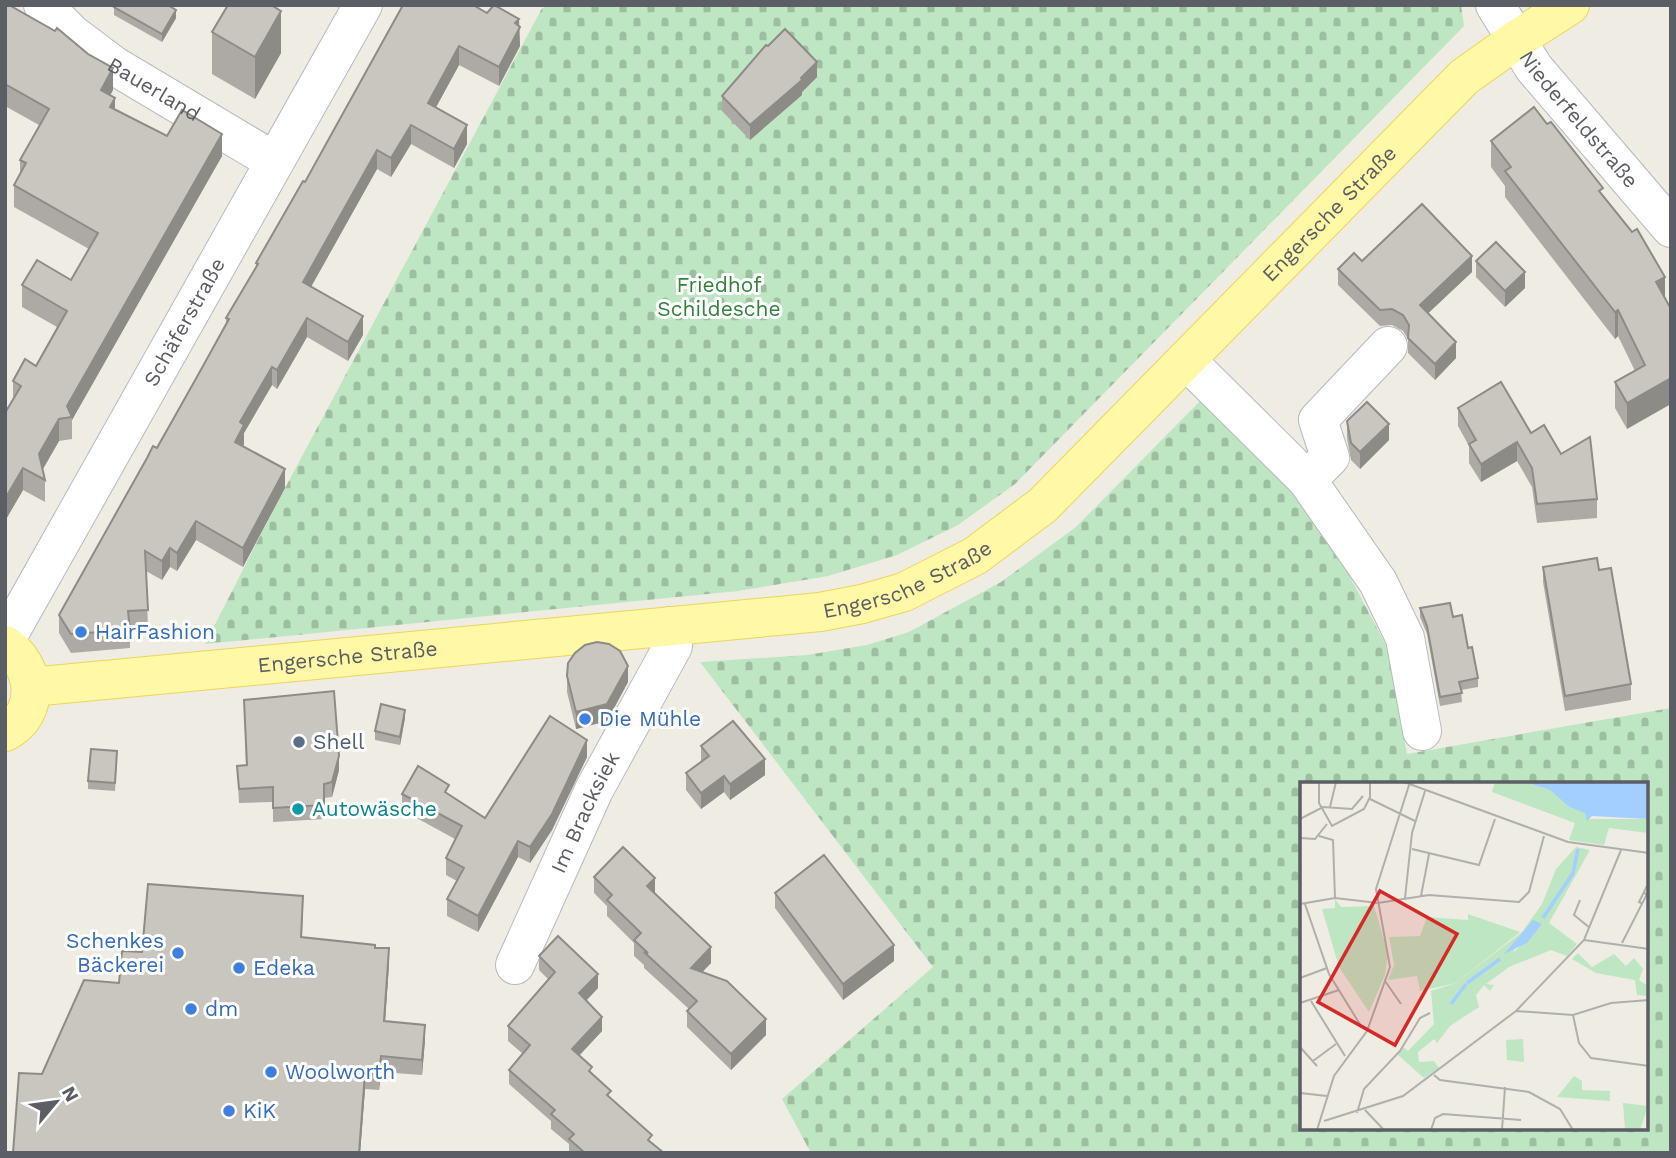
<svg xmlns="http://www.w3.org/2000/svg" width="1676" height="1158" viewBox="0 0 1676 1158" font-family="'Work Sans',sans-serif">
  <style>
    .cemetery { fill: url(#cemetery-stones); fill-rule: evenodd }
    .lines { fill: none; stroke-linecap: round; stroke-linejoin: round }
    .minor-casing { stroke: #b8babf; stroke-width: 40 }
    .major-casing { stroke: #f1d359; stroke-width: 40 }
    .minor { stroke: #fff; stroke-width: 38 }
    .major { stroke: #fff8a7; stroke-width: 38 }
    .wall { fill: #adaaa5 }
    .shaded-wall { fill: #8d8b86 }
    .building { fill: #c9c6c0; stroke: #8d8b86; stroke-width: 2 }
    .shop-dot { fill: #3f7fe0; stroke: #fff; stroke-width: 2.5 }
    .service-dot { fill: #5c6f8a; stroke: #fff; stroke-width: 2.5 }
    .culture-dot { fill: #0f9aa8; stroke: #fff; stroke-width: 2.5 }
    .labels { text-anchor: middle; stroke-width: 6; stroke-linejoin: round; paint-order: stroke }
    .street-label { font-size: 21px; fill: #5b5e64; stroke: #fff }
    .park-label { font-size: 21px; fill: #34823e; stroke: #fff }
    .shop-label { font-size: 21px; fill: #366cbe; stroke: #fff; text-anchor: start }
    .service-label { font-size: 21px; fill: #4e5e75; stroke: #fff; text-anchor: start }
    .culture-label { font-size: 21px; fill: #0d838f; stroke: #fff; text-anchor: start }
    .inset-river { fill: none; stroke: #a2cfff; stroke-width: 3.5 }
    .inset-road { fill: none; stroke: #afafac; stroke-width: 2 }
    .view { fill: #d62828; fill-opacity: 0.15; stroke: #d62828; stroke-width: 3.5 }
    .inset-edge { fill: none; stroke: #5b5e64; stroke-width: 3.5 }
  </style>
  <defs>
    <pattern id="cemetery-stones" width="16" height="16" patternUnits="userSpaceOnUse" patternTransform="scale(1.75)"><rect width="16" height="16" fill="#bfe6c2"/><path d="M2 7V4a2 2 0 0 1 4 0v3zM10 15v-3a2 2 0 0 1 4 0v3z" fill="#9ebea1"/></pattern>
  </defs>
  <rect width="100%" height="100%" fill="#eeece3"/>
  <g class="cemetery">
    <polygon points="546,5 1461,5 1464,26 1015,484 958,525 897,555 828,576 738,591 205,644 277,503 541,10"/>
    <path d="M 1205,396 L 1320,520 L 1387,647 L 1407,754 L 1671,708 L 1671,1153 L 811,1153 L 782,1099 L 933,967 L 700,662 L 807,655 L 867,645 L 909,632 L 1001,582 L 1076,527 ZM 1302,783 L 1646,783 L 1646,1128 L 1302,1128 Z"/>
  </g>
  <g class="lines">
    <g class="minor-casing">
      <g id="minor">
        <path id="s1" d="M 43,5 L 72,34 L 113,65 L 274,161"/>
        <path id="s2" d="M 1495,5 L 1534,68 L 1671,228"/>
        <polyline points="1186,360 1307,480 1378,582 1405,638 1422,731"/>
        <polyline points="1307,480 1330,457 1318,420 1388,346"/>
        <path id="s3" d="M 5,641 L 363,5"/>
        <path id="s4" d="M 515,965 L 594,790 L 673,646 L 671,626"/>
      </g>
    </g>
    <g class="major-casing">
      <g id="major">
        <path d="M 5,645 C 36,665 42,713 5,732"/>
        <path id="s5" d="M 31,687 L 820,612 L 862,604 L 904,592 L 975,556 L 1043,505 L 1464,77 L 1516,40 L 1570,5"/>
      </g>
    </g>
    <use href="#minor" class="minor"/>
    <use href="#major" class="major"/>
  </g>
  <g class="wall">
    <polygon points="5,5 113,90 110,95 115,109 167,136 222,156 72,420 72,439 59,441 42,470 45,480 45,502 23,490 5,521 5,413 13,400 13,381 36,366 57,327 22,307 22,285 71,280 89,249 14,207 14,185 20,174 20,160 39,125 5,106"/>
    <polygon points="114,7 176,18 162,42 114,15"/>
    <polygon points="487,13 519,26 520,46 499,86 459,65 436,107 467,144 454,168 411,144 391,177 377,169 311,287 363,335 348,361 307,337 277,389 272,385 244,433 244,444 243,447 285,488 243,567 196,540 177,571 170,567 162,580 146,571 148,629 130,630 130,648 71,653 59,633 59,615 198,375 226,323 226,318 256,267 256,263 305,182"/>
    <polygon points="212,32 281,53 255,99 212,74"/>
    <polygon points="817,77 802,92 802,95 750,140 722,111 722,96"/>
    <polygon points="1491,141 1603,195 1665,299 1627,429 1615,408 1615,382 1635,371 1618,336 1615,339 1505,197 1505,186 1491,167"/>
    <polygon points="1362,261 1472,272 1428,313 1456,358 1435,380 1408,353 1408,339 1403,331 1392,325 1380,326 1338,285 1338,269"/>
    <polygon points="1476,261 1525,288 1505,307 1476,277"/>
    <polygon points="1458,408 1531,433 1561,454 1597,499 1597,518 1537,523 1532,487 1517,461 1481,482 1469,463 1469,446 1458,426"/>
    <polygon points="1347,421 1389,440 1360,469 1351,460 1347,438"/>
    <polygon points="1543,567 1599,570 1631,684 1631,700 1565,711 1543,582"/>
    <polygon points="1420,608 1453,617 1468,648 1478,678 1478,687 1461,690 1462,702 1440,706 1427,634 1420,617"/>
    <polygon points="567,676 628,682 607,721 576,729 567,692"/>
    <polygon points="244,700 339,770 332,797 324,798 324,819 273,822 273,802 239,803 237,766 246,765"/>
    <polygon points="405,718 400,745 375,740 375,731"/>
    <polygon points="701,746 765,775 730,800 724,792 701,809 686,790 686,773 701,762"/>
    <polygon points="587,757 552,830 530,863 518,857 478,932 447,916 447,899 457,881 446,875 446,858 455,839 402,810 402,794 449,794 485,818"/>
    <polygon points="117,759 115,791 88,789 88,781"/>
    <polygon points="594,877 655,893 711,963 702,972 766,1035 731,1070 687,1027 687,1011 689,1009 644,968 644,965 634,956 634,943 607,916 607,906 594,893"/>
    <polygon points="775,893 894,961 843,1000 775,908"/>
    <polygon points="303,912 302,937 375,948 389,964 385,1021 425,1040 422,1075 381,1072 379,1090 365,1089 360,1153 13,1153 42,1074 119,983 142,952"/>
    <polygon points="539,956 598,988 586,1001 602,1031 579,1056 611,1099 652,1144 664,1153 569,1153 569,1144 551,1129 551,1121 509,1084 509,1070 523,1054 508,1041 508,1026 549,980 539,970"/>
  </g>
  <g class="shaded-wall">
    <polygon points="176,10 176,18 162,42 162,34"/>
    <polygon points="281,11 281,53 255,99 255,57"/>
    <polygon points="519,19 520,46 499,86 499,67 515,23"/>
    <polygon points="459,46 459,65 428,122 428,103"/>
    <polygon points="817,62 817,77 802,92 802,95 750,140 750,125"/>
    <polygon points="113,68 113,90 101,112 101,90"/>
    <polygon points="115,98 115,120 110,107"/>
    <polygon points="411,125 411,144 391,177 391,158"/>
    <polygon points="467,125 467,144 454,168 454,149"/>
    <polygon points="222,134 222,156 72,420 72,417 67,406"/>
    <polygon points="377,150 377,169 303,301 303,282"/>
    <polygon points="1472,256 1472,272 1420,321 1420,305"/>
    <polygon points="1525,272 1525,288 1505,307 1505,291"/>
    <polygon points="1665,277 1665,303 1656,282"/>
    <polygon points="1618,310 1618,336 1615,339 1615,312"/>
    <polygon points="363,316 363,335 348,361 348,342"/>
    <polygon points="307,318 307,337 277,389 277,370"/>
    <polygon points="1456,342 1456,358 1435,380 1435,364"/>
    <polygon points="272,367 272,385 244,433 244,444 235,461 235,442 240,422"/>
    <polygon points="1671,378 1671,404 1627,429 1627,403"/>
    <polygon points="59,419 59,441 39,476 39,454"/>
    <polygon points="1389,424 1389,440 1360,469 1360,452"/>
    <polygon points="1517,442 1517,461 1481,482 1481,464"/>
    <polygon points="23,468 23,490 5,521 5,499"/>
    <polygon points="285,469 285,488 243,567 243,548"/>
    <polygon points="196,521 196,540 177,571 177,553"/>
    <polygon points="170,548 170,567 162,580 162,561"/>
    <polygon points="628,666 628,682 607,721 576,729 576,712"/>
    <polygon points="405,710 405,718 400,745 400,737"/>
    <polygon points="587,740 587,757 552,830 530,863 530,847"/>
    <polygon points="339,756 339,770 332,797 332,782"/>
    <polygon points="765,759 765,775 730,800 730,784"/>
    <polygon points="724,776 724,792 701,809 701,793"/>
    <polygon points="518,841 518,857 478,932 478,916"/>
    <polygon points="655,878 655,894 647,886"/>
    <polygon points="894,945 894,961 843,1000 843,984"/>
    <polygon points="711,947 711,963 691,984 691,968"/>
    <polygon points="389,948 389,964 384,1037 384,1021"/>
    <polygon points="598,974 598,988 579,1008 579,993"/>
    <polygon points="602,1017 602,1031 572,1063 572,1049"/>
    <polygon points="766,1019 766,1035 731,1070 731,1054"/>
    <polygon points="425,1025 425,1040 422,1075 422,1060"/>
    <polygon points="381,1056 381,1072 379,1090 379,1075"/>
    <polygon points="365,1073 365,1089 360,1153 359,1153"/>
  </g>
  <g class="building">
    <polygon points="5,5 9,5 55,31 57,28 88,54 113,68 101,90 115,98 110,107 167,136 182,110 222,134 67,406 72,417 59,419 39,454 45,480 23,468 5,499 5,413 21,386 13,381 25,359 36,366 67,311 22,285 37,260 71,280 98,233 14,185 26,163 20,160 49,109 5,84"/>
    <polygon points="115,5 168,5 176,10 162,34 114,7"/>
    <polygon points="228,5 271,5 281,11 255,57 212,32"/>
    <polygon points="403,5 473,5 487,13 494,5 519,19 515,23 520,27 499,67 459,46 428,103 467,125 454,149 411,125 391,158 377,150 303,282 363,316 348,342 307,318 277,370 272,367 240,422 244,425 235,442 285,469 243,548 196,521 177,553 170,548 162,561 145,551 148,610 128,611 130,630 71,634 59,615 147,458 153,446 157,448 198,375 229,319 226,318 258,264 256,263 303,181 305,182"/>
    <polygon points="785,29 817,62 801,78 802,80 750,125 722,96 766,45 768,46"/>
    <polygon points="1534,107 1547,124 1551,122 1603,188 1599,191 1632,232 1637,229 1665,277 1656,282 1671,309 1671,378 1627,403 1615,382 1645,365 1618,310 1615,312 1505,171 1511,167 1491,141"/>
    <polygon points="1422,204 1472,256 1420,305 1456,342 1435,364 1408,338 1409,325 1403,315 1392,309 1380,310 1338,269 1354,253 1362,261"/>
    <polygon points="1496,242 1525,272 1505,291 1476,261"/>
    <polygon points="1501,382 1531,433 1544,425 1561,454 1590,437 1597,499 1537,504 1532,468 1517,442 1481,464 1469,444 1476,440 1458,408"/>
    <polygon points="1367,402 1389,424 1360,452 1351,443 1347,421"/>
    <polygon points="1597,558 1599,570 1611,568 1631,684 1565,696 1543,567"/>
    <polygon points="1450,603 1453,617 1462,615 1468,648 1472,647 1478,678 1459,682 1462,693 1440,697 1427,626 1420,608"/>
    <polygon points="597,642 609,644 620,651 628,666 607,704 576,712 567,676 568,663 575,653 585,645"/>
    <polygon points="334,691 339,756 332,782 324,784 324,805 273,808 273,787 239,789 237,766 247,765 244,700"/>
    <polygon points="381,704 405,710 400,737 375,731"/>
    <polygon points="550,716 587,740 552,814 530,847 518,841 478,916 447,899 464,868 446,858 462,826 402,794 418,766 449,785 445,792 485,818"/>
    <polygon points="733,721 765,759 730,784 724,776 701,793 686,773 709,756 701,746"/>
    <polygon points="91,749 117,751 115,783 88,781"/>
    <polygon points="623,847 655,878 647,886 711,947 691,968 727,981 766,1019 731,1054 687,1011 697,1001 644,952 648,953 634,940 641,933 607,900 612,895 594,877"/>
    <polygon points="824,855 894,945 843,984 775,893"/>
    <polygon points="148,884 303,896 301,937 375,945 375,948 389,948 384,1021 425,1025 422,1060 381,1056 379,1075 365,1073 359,1153 13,1153 19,1073 42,1074 84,980 119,983 122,951 142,952"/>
    <polygon points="558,936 598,974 579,993 602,1017 572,1049 592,1067 589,1071 611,1091 607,1095 652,1135 648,1140 664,1153 585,1153 569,1139 574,1134 551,1114 555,1110 509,1070 530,1045 508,1026 555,972 539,956"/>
  </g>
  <g class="shop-dot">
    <circle cx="81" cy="632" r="7"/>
    <circle cx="585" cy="719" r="7"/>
    <circle cx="178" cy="953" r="7"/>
    <circle cx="239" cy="968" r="7"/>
    <circle cx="191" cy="1009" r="7"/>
    <circle cx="271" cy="1072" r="7"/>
    <circle cx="229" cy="1111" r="7"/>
  </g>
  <circle class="service-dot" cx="299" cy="742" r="7"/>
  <circle class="culture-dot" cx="298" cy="809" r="7"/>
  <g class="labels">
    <g class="street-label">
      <text dy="7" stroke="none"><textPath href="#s1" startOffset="140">Bauerland</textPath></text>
      <text dy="7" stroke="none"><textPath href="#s2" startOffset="142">Niederfeldstraße</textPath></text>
      <text dy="7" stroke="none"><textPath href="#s5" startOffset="1452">Engersche Straße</textPath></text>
      <text dy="7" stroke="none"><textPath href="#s3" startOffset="366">Schäferstraße</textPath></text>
      <text dy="7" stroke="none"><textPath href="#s5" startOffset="886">Engersche Straße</textPath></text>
      <text dy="7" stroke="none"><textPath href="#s5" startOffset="318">Engersche Straße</textPath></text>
      <text dy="7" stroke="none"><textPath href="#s4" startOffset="168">Im Bracksiek</textPath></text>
    </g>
    <g class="park-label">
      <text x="719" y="292">Friedhof<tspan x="719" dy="24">Schildesche</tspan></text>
    </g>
    <g class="shop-label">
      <text x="95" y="639">HairFashion</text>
      <text x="599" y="726">Die Mühle</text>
      <text x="164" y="948" text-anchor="end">Schenkes<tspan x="164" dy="24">Bäckerei</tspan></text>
      <text x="253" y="975">Edeka</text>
      <text x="205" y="1016">dm</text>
      <text x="285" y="1079">Woolworth</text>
      <text x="243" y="1118">KiK</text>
    </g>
    <g class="service-label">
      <text x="313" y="749">Shell</text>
    </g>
    <g class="culture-label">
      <text x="312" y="816">Autowäsche</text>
    </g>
  </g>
  <g transform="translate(1300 782)">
    <rect width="348" height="348" fill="#eeece3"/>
    <path d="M 35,117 L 41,125 L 74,124 L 88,171 L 85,193 L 69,230 L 39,185 L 22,127 L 35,126 ZM 168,132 L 220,150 L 156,201 L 120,209 L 117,194 L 88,198 L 94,183 L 89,155 L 120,154 L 127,135 L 168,138 Z" fill="#bfe6c2"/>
    <path d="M 195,0 L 225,0 L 250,8 L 269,25 L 286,31 L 288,37 L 348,37 L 348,51 L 309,46 L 304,63 L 269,58 L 275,41 L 192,10 ZM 276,65 L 290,68 L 249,141 L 277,162 L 267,174 L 251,168 L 209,185 L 186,202 L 194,203 L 190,209 L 184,203 L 176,213 L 179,225 L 150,244 L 137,261 L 134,257 L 118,270 L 119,280 L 134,279 L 139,286 L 124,296 L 98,273 L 103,265 L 108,269 L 134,242 L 131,209 L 156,201 L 222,150 L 242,122 L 256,87 ZM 230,143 L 241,144 L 213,171 L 218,157 ZM 278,171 L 292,185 L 314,172 L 326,184 L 334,176 L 343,187 L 339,198 L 348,204 L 348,214 L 337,213 L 335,198 L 296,191 L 272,177 ZM 274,294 L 282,299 L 282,308 L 310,309 L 310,319 L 257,315 ZM 323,321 L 348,324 L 340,348 L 325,348 Z" fill="#bfe6c2" fill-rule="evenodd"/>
    <path d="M 223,257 L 224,280 L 207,278 L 206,258 Z" fill="#bfe6c2"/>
    <path d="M 225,0 L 348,0 L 348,37 L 292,34 L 287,39 L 285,31 L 269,25 L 250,8 ZM 233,138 L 242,142 L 227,161 L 204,172 Z" fill="#a2cfff"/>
    <path class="inset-river" d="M 243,136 L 273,91 L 278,67M 167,201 L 200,177M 151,222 L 166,202"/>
    <path class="inset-road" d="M 19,0 L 19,21 L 32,44 L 64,27 L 70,15 L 70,0M 104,0 L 268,60 L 349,71M 70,17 L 115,39M 30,25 L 36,0M 0,37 L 23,25 L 52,27 L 63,14M 19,54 L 33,58 L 35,116M 0,56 L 15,57 L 27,42M 112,67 L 179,83 L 195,37M 121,114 L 129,72M 105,116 L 112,51 L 125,9M 280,118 L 274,133 L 290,146M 0,122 L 35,116 L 78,121 L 129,113 L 219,120 L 229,110 L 244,54M 5,122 L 29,192 L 61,244M 343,122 L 339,120 L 349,100M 284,158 L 349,167M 322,161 L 347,112 L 343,111M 0,196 L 27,186M 85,199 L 101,222M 11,219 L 45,274M 0,221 L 39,208M 216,229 L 273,233 L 311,221 L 349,218M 273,233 L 279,261 L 291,276 L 349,284M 0,265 L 17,284M 13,279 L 36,262M 134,293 L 140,298 L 229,310 L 260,327 L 273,348M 0,311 L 27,314M 65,328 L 84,348M 57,331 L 64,307 L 100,269 L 120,236 L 130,231M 24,339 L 103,314 L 216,229 L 284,158 L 321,68M 17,348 L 34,294 L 67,249 L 90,185 L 76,107 L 110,0M 131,348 L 135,336 L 143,332 L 221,338M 202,348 L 205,305"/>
    <path class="view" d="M 80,109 L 157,152 L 95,263 L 18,220 Z"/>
    <rect width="348" height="348" class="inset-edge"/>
  </g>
  <rect width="1676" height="1158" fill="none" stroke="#5b5e64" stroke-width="14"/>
  <g transform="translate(56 1102) rotate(61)" stroke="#ffffff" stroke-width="5" paint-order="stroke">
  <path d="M0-5L12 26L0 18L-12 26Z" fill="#5b5e64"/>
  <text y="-10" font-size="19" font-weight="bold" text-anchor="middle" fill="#5b5e64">N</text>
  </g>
</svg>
